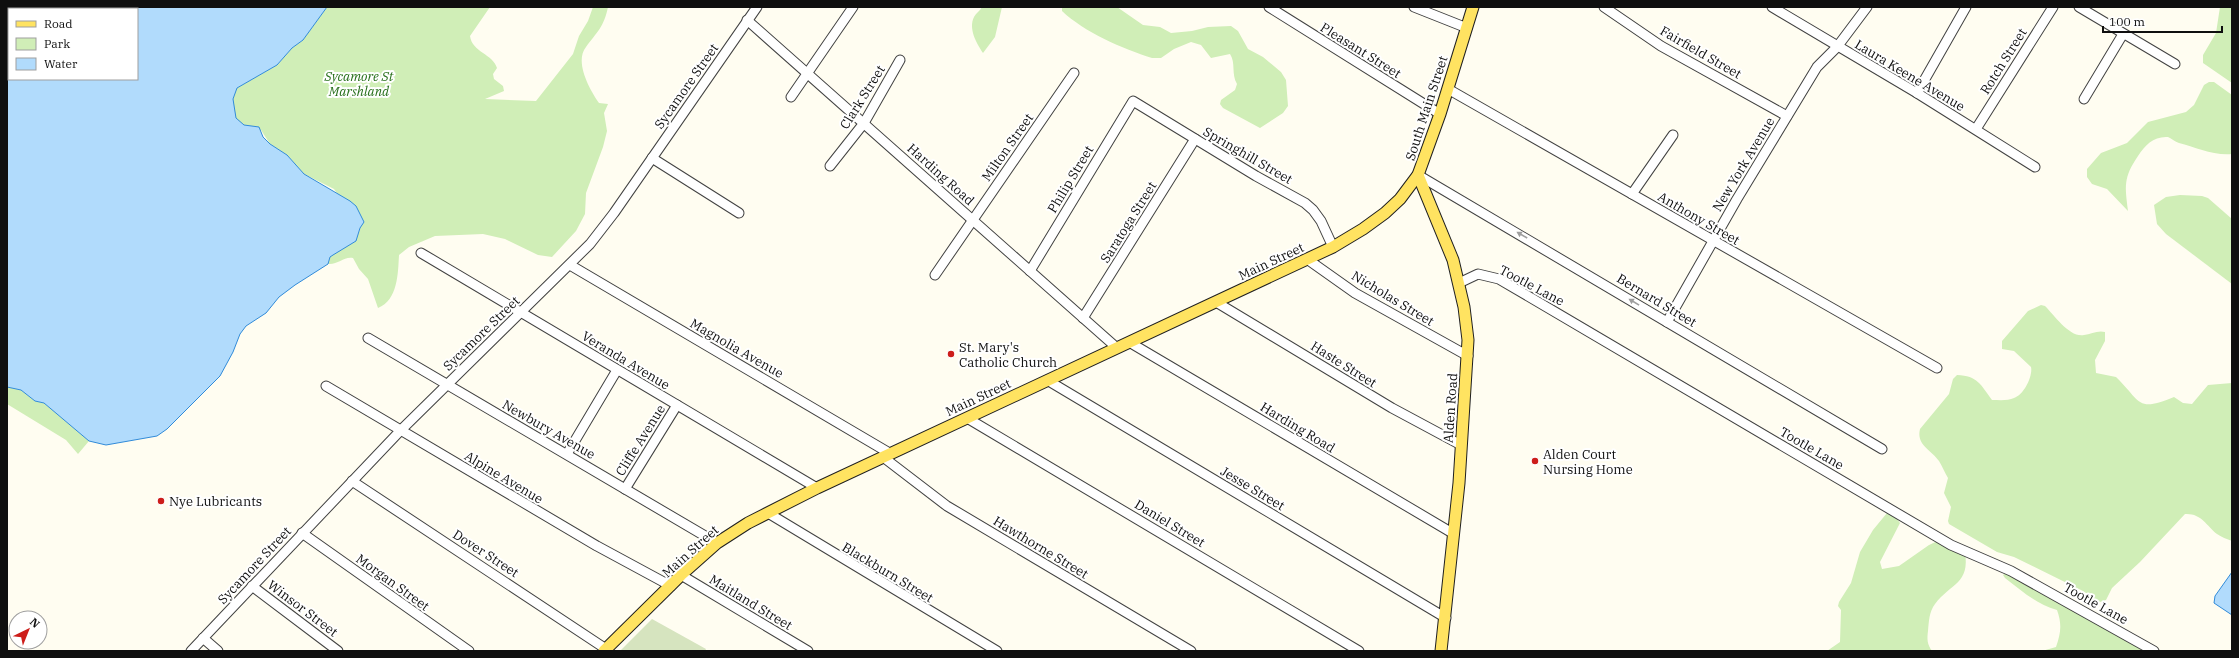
<svg xmlns="http://www.w3.org/2000/svg" width="2239" height="658" viewBox="0 0 2239 658" font-family="'IBM Plex Serif',serif">
  <style>
    .green { fill: #d0eeb7 }
    .cemetery { fill: #d6e4bf }
    .water { fill: #b1dbfc; stroke: #318bd9; fill-rule: evenodd }
    .lines { fill: none; stroke-linecap: round; stroke-linejoin: round }
    .minor-casing { stroke: #424242; stroke-width: 11 }
    .major-casing { stroke: #202020; stroke-width: 13 }
    .minor { stroke: #fff; stroke-width: 9 }
    .major { stroke: #ffe361; stroke-width: 11 }
    .oneway { fill: #9f9f9f }
    .poi-dot { fill: #cd1d1a; stroke: #fff; stroke-width: 1.5 }
    .labels { text-anchor: middle; stroke-width: 4; stroke-linejoin: round; paint-order: stroke }
    .street-label { font-size: 13px; fill: #0f0f0f; stroke: #fff }
    .park-label { font-size: 13px; font-style: italic; fill: #256e19; stroke: #fff }
    .poi-label { font-size: 13px; fill: #0f0f0f; stroke: #fff; text-anchor: start }
  </style>
  <rect width="100%" height="100%" fill="#fffdf1"/>
  <g class="green">
    <path d="M 327,7 L 490,7 L 470,36 C 472,52 493,54 497,68 L 493,74 L 494,79 L 503,86 L 504,91 L 485,99 L 536,101 L 573,54 L 579,36 L 588,21 L 593,7 L 608,7 C 604,27 597,32 586,47 C 574,62 590,90 599,103 L 608,104 L 604,113 L 607,131 L 603,147 L 586,193 L 585,214 L 576,231 L 552,257 L 538,255 L 505,239 L 483,234 L 435,236 L 409,247 L 399,255 C 398,273 398,300 378,308 L 368,279 L 359,269 L 353,258 C 344,256 338,265 328,264 L 330,257 C 341,248 357,245 360,228 L 334,189 L 304,174 L 287,155 L 270,144 L 261,130 L 233,122 L 233,99 L 237,88 L 277,65 L 292,48 L 303,40 Z"/>
    <path d="M 982,7 L 1002,7 L 995,37 L 983,53 C 977,44 968,29 974,17 C 976,13 980,11 982,7 Z"/>
    <path d="M 1062,7 L 1117,7 L 1143,25 L 1160,27 L 1171,33 L 1192,31 L 1208,27 L 1231,26 L 1238,31 L 1248,49 L 1263,57 L 1281,72 L 1286,80 L 1288,106 L 1283,113 L 1260,128 L 1223,108 L 1220,104 L 1221,100 L 1235,90 L 1237,84 C 1231,74 1236,63 1230,54 L 1211,58 L 1201,45 L 1191,42 L 1174,49 L 1161,58 L 1152,58 C 1123,49 1084,32 1062,11 Z"/>
    <polygon points="2220,7 2232,7 2232,83 2203,63 2203,55 2216,33"/>
    <path d="M 2209,82 L 2214,82 L 2232,95 L 2232,154 C 2214,156 2195,147 2179,143 C 2175,142 2171,138 2168,137 C 2154,136 2145,145 2138,156 C 2123,178 2125,186 2128,211 L 2107,189 L 2092,184 L 2087,177 L 2087,169 L 2101,153 L 2127,143 L 2148,122 L 2186,112 L 2194,105 L 2204,85 Z"/>
    <polygon points="2180,195 2202,196 2208,198 2232,219 2232,284 2166,234 2157,224 2154,205 2166,197"/>
    <path d="M 2041,305 L 2045,306 C 2055,316 2070,338 2084,335 C 2091,334 2098,330 2105,332 L 2105,341 L 2095,360 L 2096,373 L 2116,377 C 2141,401 2136,413 2174,397 L 2183,403 L 2192,404 L 2208,385 L 2232,383 L 2232,541 C 2227,539 2221,537 2217,534 C 2206,525 2201,513 2185,514 L 2140,562 L 2112,588 L 2106,600 L 2100,602 L 2083,591 L 2014,557 L 1997,552 L 1949,524 L 1948,521 L 1951,507 L 1944,493 L 1948,478 C 1945,473 1942,466 1939,461 C 1931,450 1916,445 1920,429 L 1949,394 L 1953,379 L 1957,375 C 1978,376 1980,384 1992,400 C 1999,400 2008,401 2014,398 C 2024,395 2033,376 2031,367 L 2014,351 L 2002,349 L 2002,341 L 2028,311 Z"/>
    <polygon points="7,387 21,390 35,401 44,403 89,441 78,454 66,440 7,404"/>
    <path d="M 1887,513 L 1893,514 L 1900,523 L 1880,562 L 1882,569 L 1899,566 L 1929,545 L 1942,539 L 1965,552 C 1970,584 1951,583 1935,604 C 1929,612 1929,621 1928,631 C 1927,639 1927,644 1932,651 L 1827,651 L 1840,642 L 1841,610 L 1838,606 L 1839,602 L 1851,583 L 1860,552 L 1873,530 Z"/>
    <path d="M 2006,573 L 2145,647 L 2142,651 L 2042,651 L 2056,647 C 2061,633 2062,624 2057,610 C 2036,604 2022,591 2005,578 L 2003,575 Z"/>
  </g>
  <polygon class="cemetery" points="652,619 706,649 705,651 620,651"/>
  <g class="water">
    <path d="M 7,7 L 327,7 L 303,40 L 292,48 L 277,65 L 237,88 L 233,99 L 236,118 L 244,125 L 259,127 L 263,137 L 270,144 L 287,155 L 304,174 L 350,201 L 356,206 L 364,222 L 360,228 L 356,241 L 333,255 L 330,257 L 328,264 L 295,285 L 279,297 L 266,313 L 246,326 L 240,334 L 233,352 L 220,376 L 167,429 L 157,436 L 106,445 L 89,441 L 44,403 L 35,401 L 21,390 L 7,387 ZM 9,9 L 137,9 L 137,79 L 9,79 Z"/>
    <polygon points="2232,572 2232,615 2214,603 2215,596"/>
  </g>
  <g class="lines">
    <g class="minor-casing">
      <g id="minor">
        <polyline points="1269,7 1440,114"/>
        <polyline points="1414,7 1467,28"/>
        <polyline points="1604,7 1661,46 1787,116"/>
        <polyline points="1772,7 1917,93 2035,167"/>
        <polyline points="2079,7 2175,64"/>
        <polyline points="747,20 1117,348"/>
        <polyline points="1448,89 1937,368"/>
        <polyline points="1917,93 1966,7"/>
        <polyline points="791,97 853,7"/>
        <polyline points="2084,99 2123,34"/>
        <polyline points="1976,129 2053,7"/>
        <polyline points="652,158 739,213"/>
        <polyline points="830,166 864,123 900,60"/>
        <polyline points="1418,175 1882,449"/>
        <polyline points="1632,194 1673,135"/>
        <polyline points="421,253 817,488"/>
        <polyline points="1307,259 1355,293 1468,356"/>
        <polyline points="570,265 891,454"/>
        <polyline points="1030,271 1133,101 1256,176 1305,203 1313,210 1321,221 1333,247"/>
        <polyline points="935,275 1074,73"/>
        <polyline points="1459,283 1478,274 1499,279 1951,545 2011,571 2154,651"/>
        <polyline points="1216,302 1392,408 1461,445"/>
        <polyline points="1083,318 1195,139"/>
        <polyline points="1667,322 1737,199 1817,67 1837,47 1867,7"/>
        <polyline points="368,338 717,543"/>
        <polyline points="1129,342 1454,534"/>
        <polyline points="1047,380 1446,618"/>
        <polyline points="326,386 597,546 671,586"/>
        <polyline points="967,418 1359,651"/>
        <polyline points="567,454 617,370"/>
        <polyline points="883,457 947,506 1191,651"/>
        <polyline points="352,481 606,649"/>
        <polyline points="625,489 677,405"/>
        <polyline points="768,513 997,651"/>
        <polyline points="302,533 469,651"/>
        <polyline points="681,575 808,651"/>
        <polyline points="252,586 338,651"/>
        <polyline points="203,638 218,651"/>
        <polyline points="191,651 400,431 590,244 614,213 757,7"/>
      </g>
    </g>
    <g class="major-casing">
      <g id="major">
        <polyline points="1418,175 1453,260 1464,307 1468,340 1459,483 1441,651"/>
        <polyline points="604,651 681,575 717,543 748,523 817,488 1333,247 1363,229 1385,213 1400,199 1418,175 1440,114 1473,7"/>
      </g>
    </g>
    <use href="#minor" class="minor"/>
    <use href="#major" class="major"/>
  </g>
  <defs><path id="oneway-solid" d="M-6-.8H1V-3.2L6.5 0L1 3.2V.8H-6Z"/></defs>
  <g class="oneway">
    <use href="#oneway-solid" transform="translate(1522 235) rotate(-150)"/>
    <use href="#oneway-solid" transform="translate(1634 302) rotate(-149)"/>
  </g>
  <g class="poi-dot">
    <circle cx="951" cy="354" r="4"/>
    <circle cx="1535" cy="461" r="4"/>
    <circle cx="161" cy="501" r="4"/>
  </g>
  <g class="labels">
    <g class="street-label">
      <text transform="translate(1361 50) rotate(32)" y="5">Pleasant Street</text>
      <text transform="translate(1701 52) rotate(30)" y="5">Fairfield Street</text>
      <text transform="translate(2003 61) rotate(-58)" y="5">Rotch Street</text>
      <text transform="translate(1910 75) rotate(31)" y="5">Laura Keene Avenue</text>
      <text transform="translate(686 86) rotate(-55)" y="5">Sycamore Street</text>
      <text transform="translate(862 97) rotate(-58)" y="5">Clark Street</text>
      <text transform="translate(1426 108) rotate(-72)" y="5">South Main Street</text>
      <text transform="translate(1007 147) rotate(-55)" y="5">Milton Street</text>
      <text transform="translate(1248 155) rotate(30)" y="5">Springhill Street</text>
      <text transform="translate(1743 164) rotate(-59)" y="5">New York Avenue</text>
      <text transform="translate(941 174) rotate(42)" y="5">Harding Road</text>
      <text transform="translate(1070 179) rotate(-59)" y="5">Philip Street</text>
      <text transform="translate(1699 218) rotate(30)" y="5">Anthony Street</text>
      <text transform="translate(1128 222) rotate(-58)" y="5">Saratoga Street</text>
      <text transform="translate(1271 261) rotate(-25)" y="5">Main Street</text>
      <text transform="translate(1532 285) rotate(28)" y="5">Tootle Lane</text>
      <text transform="translate(1393 298) rotate(31)" y="5">Nicholas Street</text>
      <text transform="translate(1657 300) rotate(31)" y="5">Bernard Street</text>
      <text transform="translate(481 333) rotate(-44)" y="5">Sycamore Street</text>
      <text transform="translate(737 348) rotate(30)" y="5">Magnolia Avenue</text>
      <text transform="translate(626 360) rotate(31)" y="5">Veranda Avenue</text>
      <text transform="translate(1344 364) rotate(32)" y="5">Haste Street</text>
      <text transform="translate(978 397) rotate(-25)" y="5">Main Street</text>
      <text transform="translate(1450 408) rotate(-86)" y="5">Alden Road</text>
      <text transform="translate(1298 427) rotate(31)" y="5">Harding Road</text>
      <text transform="translate(549 429) rotate(30)" y="5">Newbury Avenue</text>
      <text transform="translate(640 440) rotate(-58)" y="5">Cliffe Avenue</text>
      <text transform="translate(1812 448) rotate(30)" y="5">Tootle Lane</text>
      <text transform="translate(504 477) rotate(31)" y="5">Alpine Avenue</text>
      <text transform="translate(1253 488) rotate(31)" y="5">Jesse Street</text>
      <text transform="translate(1170 523) rotate(31)" y="5">Daniel Street</text>
      <text transform="translate(1041 547) rotate(31)" y="5">Hawthorne Street</text>
      <text transform="translate(690 551) rotate(-42)" y="5">Main Street</text>
      <text transform="translate(486 553) rotate(33)" y="5">Dover Street</text>
      <text transform="translate(254 565) rotate(-47)" y="5">Sycamore Street</text>
      <text transform="translate(888 572) rotate(31)" y="5">Blackburn Street</text>
      <text transform="translate(393 582) rotate(36)" y="5">Morgan Street</text>
      <text transform="translate(751 602) rotate(31)" y="5">Maitland Street</text>
      <text transform="translate(2096 603) rotate(29)" y="5">Tootle Lane</text>
      <text transform="translate(303 608) rotate(37)" y="5">Winsor Street</text>
    </g>
    <g class="park-label">
      <text x="359" y="81">Sycamore St<tspan x="359" dy="15">Marshland</tspan></text>
    </g>
    <g class="poi-label">
      <text x="959" y="352">St. Mary's<tspan x="959" dy="15">Catholic Church</tspan></text>
      <text x="1543" y="459">Alden Court<tspan x="1543" dy="15">Nursing Home</tspan></text>
      <text x="169" y="506">Nye Lubricants</text>
    </g>
  </g>
  <rect width="2239" height="658" fill="none" stroke="#0f0f0f" stroke-width="16"/>
  <rect x="8" y="8" width="130" height="72" fill="#ffffff" stroke="#9f9f9f"/>
  <rect x="16" y="21" width="20" height="6" fill="#ffe361" stroke="#9f9f9f"/>
  <text x="44" y="28" font-size="12" fill="#0f0f0f">Road</text>
  <rect x="16" y="38" width="20" height="12" fill="#d0eeb7" stroke="#9f9f9f"/>
  <text x="44" y="48" font-size="12" fill="#0f0f0f">Park</text>
  <rect x="16" y="58" width="20" height="12" fill="#b1dbfc" stroke="#9f9f9f"/>
  <text x="44" y="68" font-size="12" fill="#0f0f0f">Water</text>
  <g transform="translate(28 630) rotate(43)"><circle r="19" fill="#ffffff" stroke="#9f9f9f"/>
  <path d="M0-3L7 15L0 10L-7 15Z" fill="#cd1d1a"/>
  <text y="-6" font-size="11" font-weight="bold" text-anchor="middle" fill="#0f0f0f">N</text>
  </g>
  <path d="M2103 26v6h119v-6" fill="none" stroke="#0f0f0f" stroke-width="2"/>
  <text x="2109" y="26" font-size="12" fill="#0f0f0f" stroke="#ffffff" stroke-width="3" paint-order="stroke">100 m</text>
</svg>
